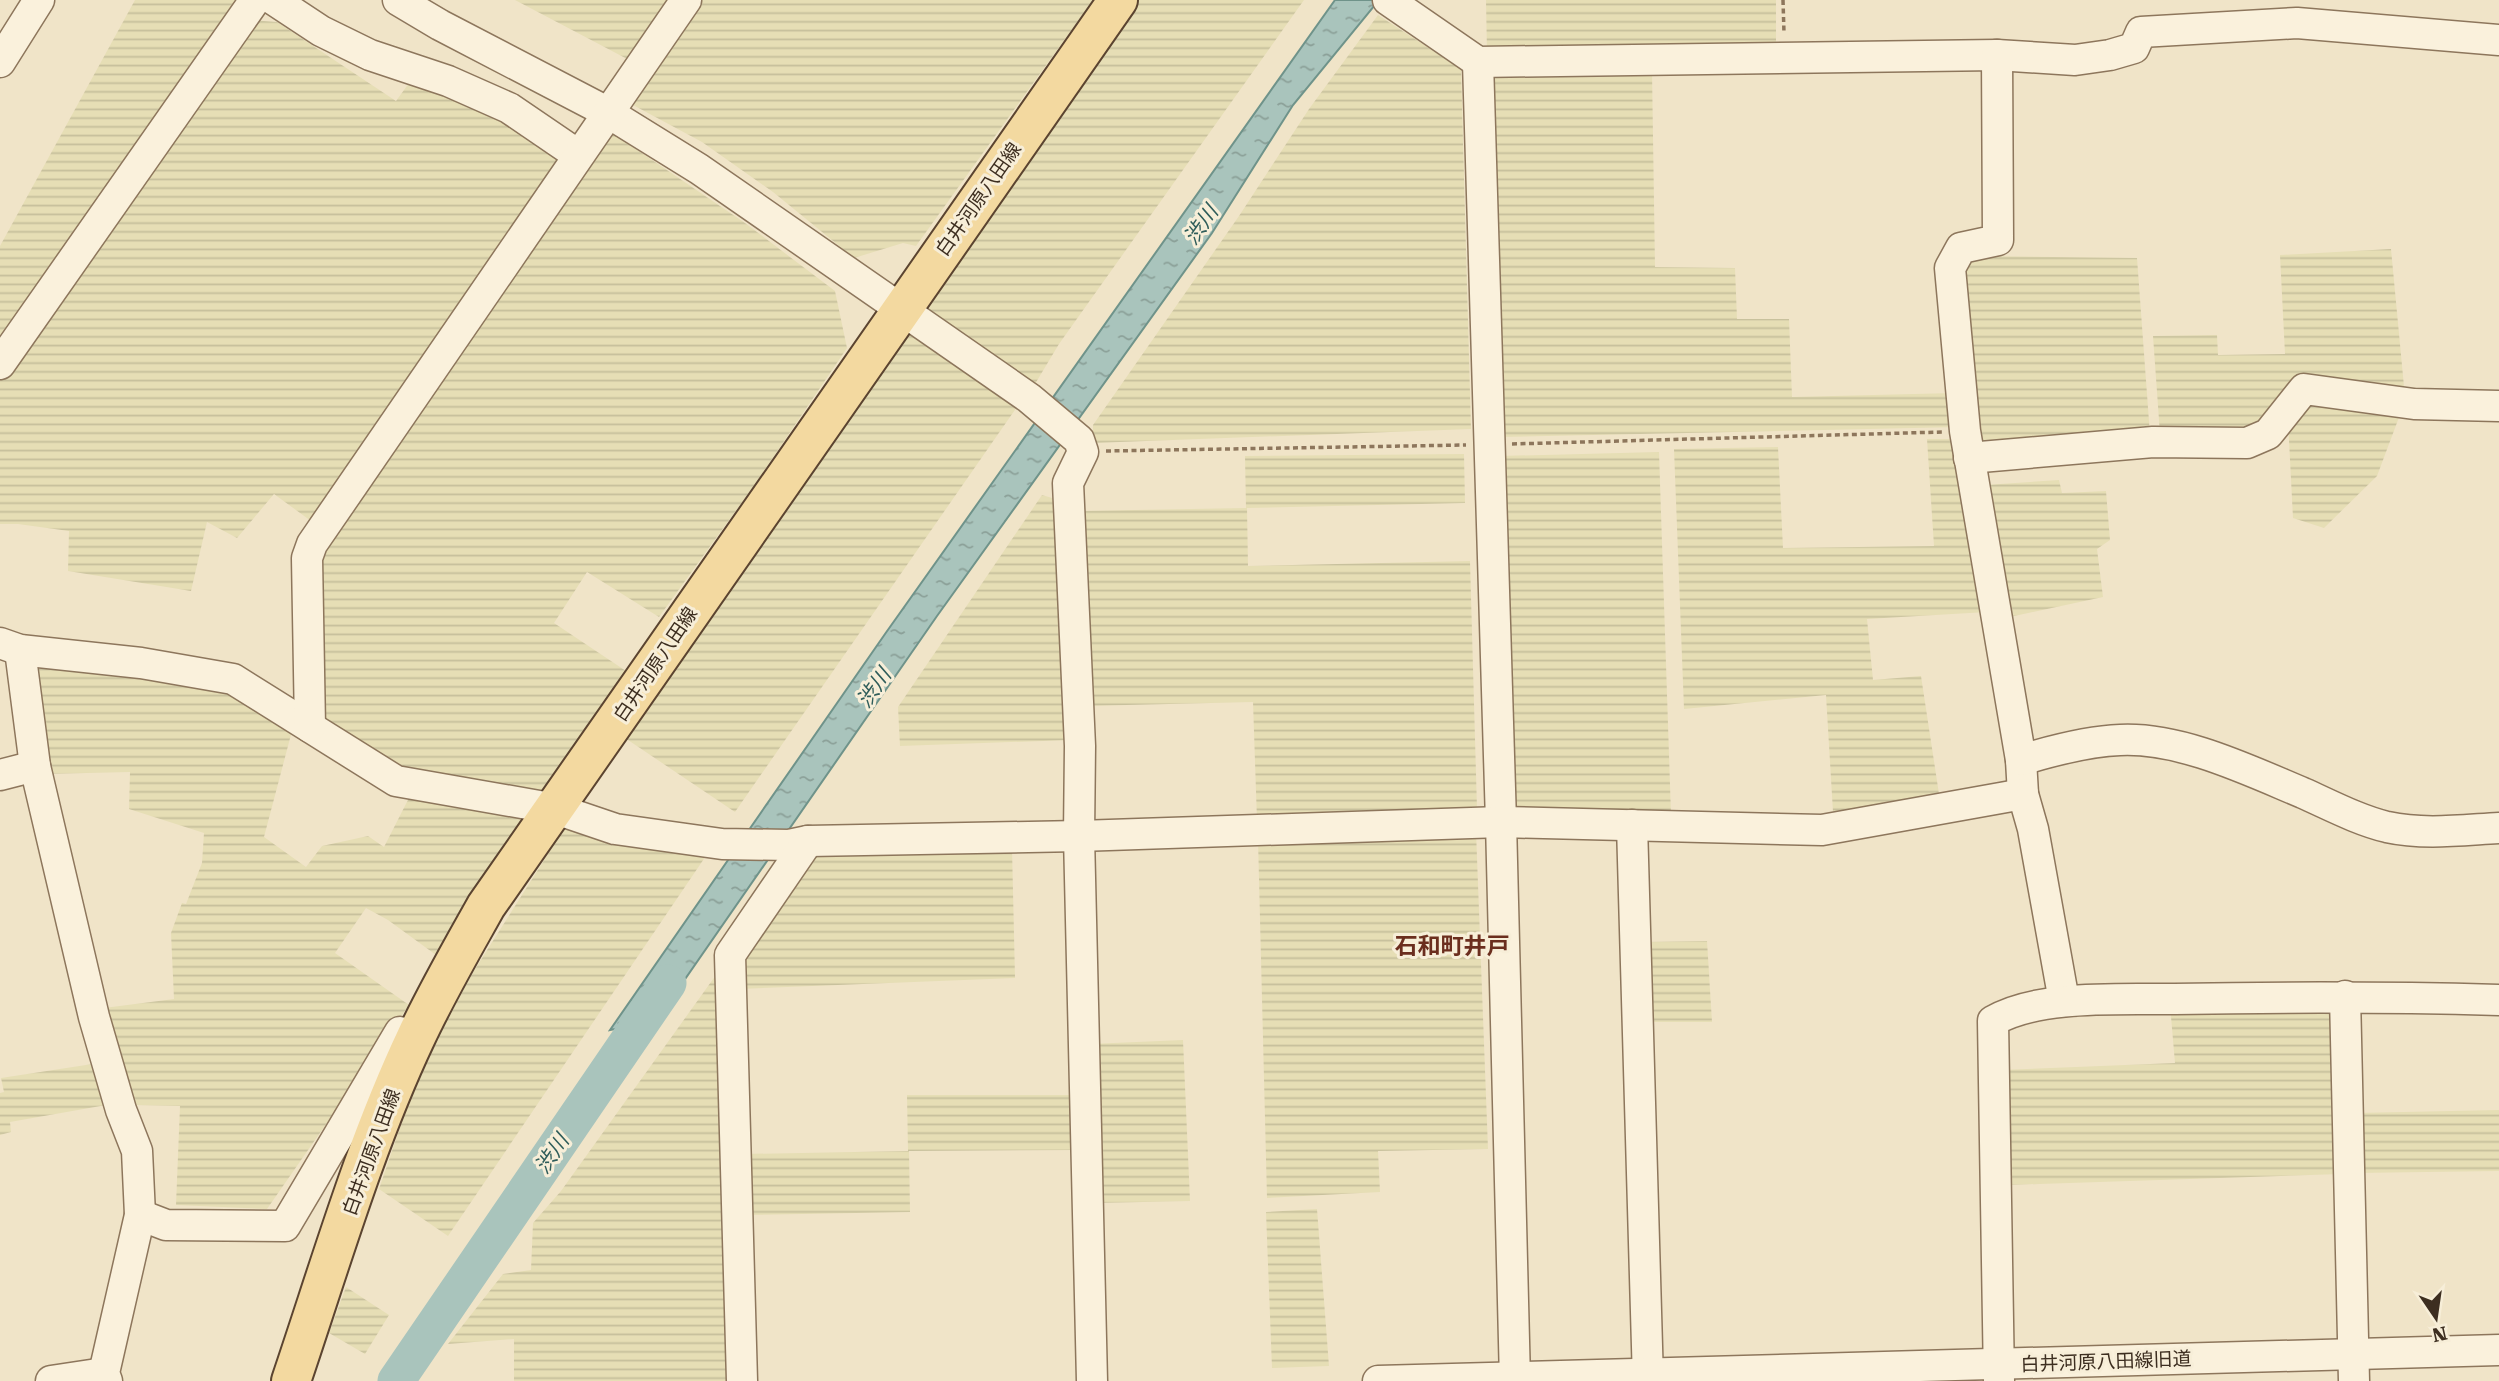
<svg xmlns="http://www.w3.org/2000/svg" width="2499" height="1381" viewBox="0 0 2499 1381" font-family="'Roboto Serif','Noto Sans JP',serif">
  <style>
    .farmland { fill: url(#farmland-rules) }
    .water { fill: url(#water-ripples); stroke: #6f938a; stroke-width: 2 }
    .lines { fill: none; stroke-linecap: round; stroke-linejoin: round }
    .river { stroke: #a9c4bc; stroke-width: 37 }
    .minor-casing { stroke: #8d765c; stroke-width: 33 }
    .major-casing { stroke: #5b4430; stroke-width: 42 }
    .path { stroke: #8d765c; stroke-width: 3.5; stroke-dasharray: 5 3.5; stroke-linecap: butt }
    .minor { stroke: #faf1dc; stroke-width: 30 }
    .major { stroke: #f3d9a0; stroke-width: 38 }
    .labels { text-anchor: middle; stroke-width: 6; stroke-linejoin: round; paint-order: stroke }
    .street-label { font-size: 19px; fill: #3d2e20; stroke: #f7eed8 }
    .water-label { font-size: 21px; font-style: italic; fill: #2f5d5a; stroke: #f7eed8 }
    .quarter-label { font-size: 23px; font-weight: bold; fill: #6b2e1e; stroke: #f7eed8 }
  </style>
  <defs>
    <pattern id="farmland-rules" width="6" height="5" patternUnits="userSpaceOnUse" patternTransform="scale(1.75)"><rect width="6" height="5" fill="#e6deb5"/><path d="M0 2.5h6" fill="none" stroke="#c6bf9b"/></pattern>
    <pattern id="water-ripples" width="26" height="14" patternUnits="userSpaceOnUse" patternTransform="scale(1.75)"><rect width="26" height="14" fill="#a9c4bc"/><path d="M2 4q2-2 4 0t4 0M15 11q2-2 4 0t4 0" fill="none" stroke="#8ba098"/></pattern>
  </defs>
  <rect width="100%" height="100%" fill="#f0e4c8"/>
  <g class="farmland">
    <polygon points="135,0 245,0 0,349 0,246"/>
    <polygon points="515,0 673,0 631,61"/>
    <polygon points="698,0 1093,0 916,246 903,243 854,258 773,192 702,142 633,105 652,66"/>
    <polygon points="1135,0 1304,0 1059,344 1032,389 921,312"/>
    <polygon points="1486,0 1776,0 1776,48 1487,54"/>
    <polygon points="1378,15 1461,69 1471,429 1093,443 1093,425 1239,216 1309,109"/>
    <polygon points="252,20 277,22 396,101 412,79 502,120 559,156 558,169 311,521 274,494 237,538 207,522 191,591 68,571 69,531 18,524 0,524 0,374"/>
    <polygon points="1652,71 1655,267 1735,268 1737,319 1789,319 1792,397 1954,393 1959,427 1499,437 1491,72"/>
    <polygon points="605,128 745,223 835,291 847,348 753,487 659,617 587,572 554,623 626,671 539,797 399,773 317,720 314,556"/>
    <polygon points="2391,249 2405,397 2300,384 2264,430 2160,434 2153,336 2217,335 2218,355 2285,354 2280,255"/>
    <polygon points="1971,256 2137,258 2150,435 1974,450 1958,270"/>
    <polygon points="909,328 1019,404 735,812 625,738"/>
    <polygon points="2307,394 2401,412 2377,476 2324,528 2293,518 2288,421"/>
    <polygon points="1927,439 1961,439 1987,612 1867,619 1873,680 1921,676 1939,794 1833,812 1826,695 1684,709 1674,449 1778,447 1783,548 1934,546"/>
    <polygon points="1659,452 1671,815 1512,812 1499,456"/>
    <polygon points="1464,454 1465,503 1247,508 1248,566 1470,561 1477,809 1257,821 1253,702 1085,706 1078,511 1246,508 1245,456"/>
    <polygon points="2059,480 2062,493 2106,491 2110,540 2097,549 2103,597 2005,618 1985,485"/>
    <polygon points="1042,495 1059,500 1071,740 900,746 898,707"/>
    <polygon points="27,656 202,680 293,727 264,837 306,867 322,846 368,836 384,847 411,794 528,813 436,955 388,920 366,908 335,953 409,1005 267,1209 176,1205 180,1106 134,1105 104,1008 174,999 171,933 182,903 186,904 202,863 204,833 129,809 130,772 43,774"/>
    <polygon points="567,824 712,847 448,1236 379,1189 408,1104 443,1027 470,977"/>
    <polygon points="1476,831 1488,1149 1378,1151 1380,1192 1267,1198 1258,839"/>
    <polygon points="1012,848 1015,978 740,989 741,950 814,850"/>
    <polygon points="1707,941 1712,1022 1645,1022 1643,942"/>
    <polygon points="721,968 734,1381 514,1381 514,1339 448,1344 503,1274 531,1270 533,1223 561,1191"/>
    <polygon points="2340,1002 2342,1174 2006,1185 2000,1070 2175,1063 2170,1005"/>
    <polygon points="1183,1040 1190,1201 1096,1203 1090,1044"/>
    <polygon points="99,1063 112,1104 10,1122 11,1132 0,1135 0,1093 4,1092 1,1078"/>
    <polygon points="907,1095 1076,1095 1078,1150 909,1151 910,1212 745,1215 742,1154 908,1151"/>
    <polygon points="2499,1110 2499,1171 2356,1173 2355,1113"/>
    <polygon points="1317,1209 1329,1366 1272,1368 1266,1212"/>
    <polygon points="346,1287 389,1315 365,1354 329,1333"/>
  </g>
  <polygon class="water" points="1335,0 1379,0 1293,105 1212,233 937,616 656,1021 610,1030 885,634"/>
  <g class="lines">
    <polyline class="river" points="396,1381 668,983"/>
    <g class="minor-casing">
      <g id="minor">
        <polyline points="274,0 321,31 370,55 448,81 509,108 578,155"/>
        <polyline points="398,0 440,25 607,112 699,169 1029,398 1079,440 1083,452 1068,483 1080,746 1079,836 1092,1381"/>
        <polyline points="1388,0 1478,62 1997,55 2075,60 2110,55 2134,48 2141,32 2297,23 2499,40"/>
        <polyline points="1997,55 1998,240 1961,248 1950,268 1965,431 2021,760 2023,794 2033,829 2064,1001"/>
        <polyline points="0,62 39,0"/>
        <polyline points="1478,62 1501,822 1515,1381"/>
        <polyline points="0,364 255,0"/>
        <polyline points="1969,458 2153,442 2247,443 2268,434 2304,389 2414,404 2499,406"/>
        <polyline points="0,643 20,650 141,663 233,679 396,781 556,809 615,829 722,844 789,845 808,841 1079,836 1501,822 1822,830 2023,794"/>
        <polyline points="20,650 35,766 94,1017 121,1110 137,1151 140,1215 104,1373 107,1381"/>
        <polyline points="310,727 307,558 312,544 686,0"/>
        <path d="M 2021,760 C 2051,751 2088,741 2120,740 C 2180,737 2248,770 2303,793 C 2330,805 2358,820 2387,827 C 2424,835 2462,830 2499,828"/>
        <polyline points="0,775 35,766"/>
        <polyline points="1632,825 1648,1381"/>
        <polyline points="2345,996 2354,1381"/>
        <polyline points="140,1215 166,1225 285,1226 400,1032 414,1039"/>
        <polyline points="51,1381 104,1373"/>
        <polyline points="742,1381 730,955 808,841"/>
        <polyline points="1378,1381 2499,1350"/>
        <path d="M 1999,1381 L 1993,1021 C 2039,994 2122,1000 2175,999 C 2283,997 2391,997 2499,1000"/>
      </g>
    </g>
    <g class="major-casing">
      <path id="major" d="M 291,1381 C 330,1266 364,1147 416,1037 C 437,992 462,949 486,906 L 1118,0"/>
    </g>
    <g class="path">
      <polyline points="1783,0 1784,33"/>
      <polyline points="1512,444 1942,432"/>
      <polyline points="1106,451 1466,445"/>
    </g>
    <use href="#minor" class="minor"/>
    <use href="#major" class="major"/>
  </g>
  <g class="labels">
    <g class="street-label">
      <text transform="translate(978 199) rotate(-55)" y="7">白井河原八田線</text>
      <text transform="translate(655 664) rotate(-56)" y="7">白井河原八田線</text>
      <text transform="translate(371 1152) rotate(-70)" y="7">白井河原八田線</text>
      <text transform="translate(2106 1361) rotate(-2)" y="7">白井河原八田線旧道</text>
    </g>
    <g class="water-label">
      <text transform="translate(1201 225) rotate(-55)" y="7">渋川</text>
      <text transform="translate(874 688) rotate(-55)" y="7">渋川</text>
      <text transform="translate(552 1154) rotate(-56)" y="7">渋川</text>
    </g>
    <g class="quarter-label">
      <text x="1452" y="954">石和町井戸</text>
    </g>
  </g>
  <g transform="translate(2436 1318) rotate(167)" stroke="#f7eed8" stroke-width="5" paint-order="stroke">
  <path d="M0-5L12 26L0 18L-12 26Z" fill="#3d2e20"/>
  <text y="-10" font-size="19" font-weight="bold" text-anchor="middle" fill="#3d2e20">N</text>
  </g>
</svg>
